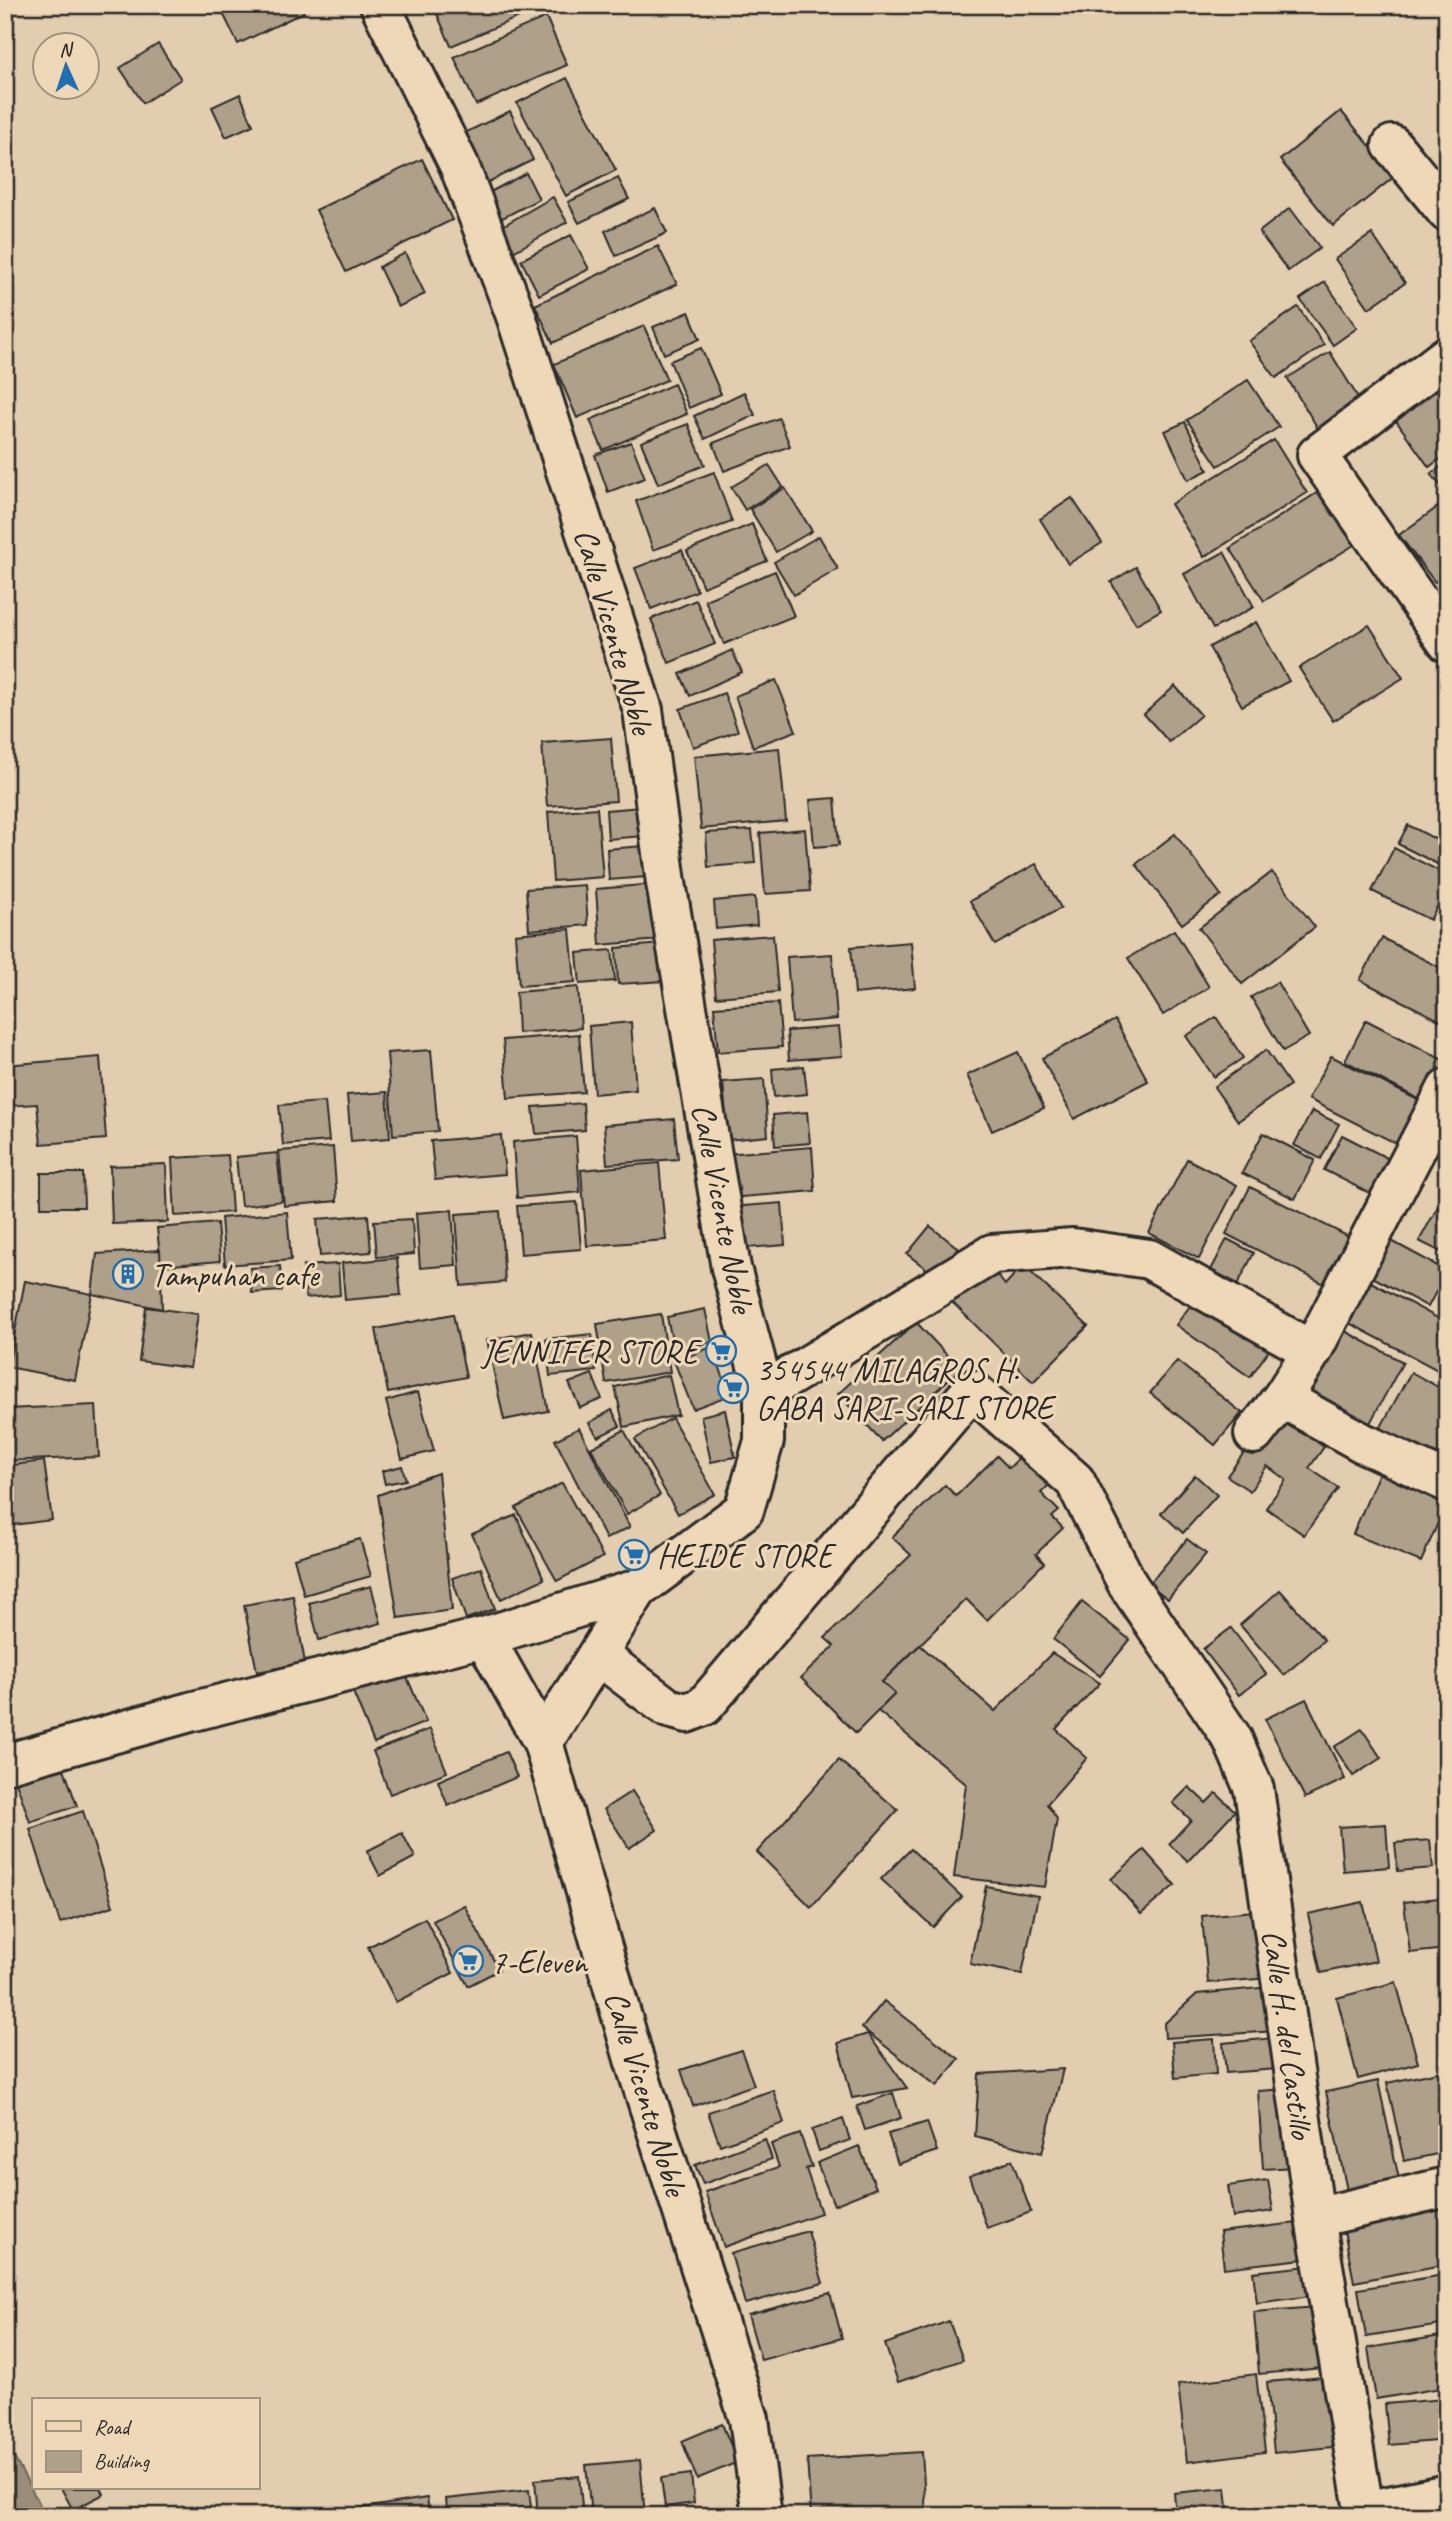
<svg xmlns="http://www.w3.org/2000/svg" width="1452" height="2521" viewBox="0 0 1452 2521" font-family="Caveat,sans-serif">
  <style>
    .water { fill: #9a8d7a; stroke: #6e665a; stroke-width: 2 }
    .building { fill: #afa08a; stroke: #2b2b2b; stroke-width: 2 }
    .lines { fill: none; stroke-linecap: round; stroke-linejoin: round }
    .street-casing { stroke: #2b2b2b; stroke-width: 44 }
    .secondary-casing { stroke: #2b2b2b; stroke-width: 44 }
    .street { stroke: #eed8b7; stroke-width: 38 }
    .secondary { stroke: #eed8b7; stroke-width: 38 }
    .labels { text-anchor: middle; stroke-width: 6; stroke-linejoin: round; paint-order: stroke }
    .street-label { font-size: 33px; fill: #2b2b2b; stroke: #eed8b7 }
    .poi-label { font-size: 33px; fill: #2b2b2b; stroke: #eed8b7; text-anchor: start }
  </style>
  <rect width="100%" height="100%" fill="#e2ceaf"/>
  <filter id="ink" filterUnits="userSpaceOnUse"><feTurbulence type="fractalNoise" baseFrequency=".0143" numOctaves="2"/><feDisplacementMap in="SourceGraphic" scale="14" xChannelSelector="R" yChannelSelector="G"/><feConvolveMatrix kernelMatrix="1 2 1 2 8 2 1 2 1" color-interpolation-filters="sRGB"/></filter>
  <g filter="url(#ink)">
    <polygon class="water" points="5,2441 46,2516 5,2516"/>
    <g class="building">
      <polygon points="219,5 301,5 304,12 238,44"/>
      <polygon points="433,5 531,5 533,11 451,46"/>
      <polygon points="546,17 567,65 476,105 454,57"/>
      <polygon points="158,44 181,79 143,103 120,68"/>
      <polygon points="567,78 616,170 566,196 517,103"/>
      <polygon points="240,94 253,125 226,137 212,107"/>
      <polygon points="510,111 533,160 476,188 452,139"/>
      <polygon points="1341,111 1395,176 1333,226 1280,160"/>
      <polygon points="422,159 452,220 346,272 316,210"/>
      <polygon points="526,173 539,199 491,224 477,199"/>
      <polygon points="618,178 629,199 579,223 568,202"/>
      <polygon points="553,197 567,222 513,252 499,228"/>
      <polygon points="655,208 667,233 616,256 605,231"/>
      <polygon points="1290,208 1320,248 1288,271 1259,232"/>
      <polygon points="1372,234 1405,283 1369,308 1335,259"/>
      <polygon points="571,235 589,269 539,295 521,260"/>
      <polygon points="658,246 677,284 553,343 535,305"/>
      <polygon points="405,253 425,294 398,307 379,267"/>
      <polygon points="1325,282 1357,328 1333,345 1300,299"/>
      <polygon points="1298,307 1324,345 1276,378 1249,341"/>
      <polygon points="689,312 700,339 664,354 653,327"/>
      <polygon points="644,326 667,380 577,418 554,364"/>
      <polygon points="701,348 721,394 689,408 670,361"/>
      <polygon points="1330,352 1365,409 1322,435 1287,378"/>
      <polygon points="1248,380 1279,427 1218,466 1187,420"/>
      <polygon points="674,384 687,414 603,450 590,420"/>
      <polygon points="1434,385 1447,403 1447,454 1429,467 1392,415"/>
      <polygon points="744,392 755,415 705,439 694,416"/>
      <polygon points="779,418 790,446 724,471 713,443"/>
      <polygon points="1185,422 1208,470 1188,480 1165,431"/>
      <polygon points="688,424 705,465 658,484 641,442"/>
      <polygon points="1274,440 1307,493 1204,557 1171,504"/>
      <polygon points="631,442 645,478 608,492 595,455"/>
      <polygon points="1447,462 1447,493 1431,474"/>
      <polygon points="769,465 783,487 745,510 731,487"/>
      <polygon points="714,472 732,522 653,550 636,501"/>
      <polygon points="785,488 812,531 776,552 750,509"/>
      <polygon points="1320,491 1354,545 1264,601 1230,548"/>
      <polygon points="1072,498 1102,543 1068,564 1040,519"/>
      <polygon points="1446,501 1447,573 1435,582 1399,535"/>
      <polygon points="752,524 767,561 703,587 687,551"/>
      <polygon points="819,536 838,569 794,595 774,562"/>
      <polygon points="682,550 697,591 651,609 635,568"/>
      <polygon points="1224,552 1254,607 1213,629 1184,574"/>
      <polygon points="1136,567 1161,610 1136,624 1111,582"/>
      <polygon points="775,571 794,616 724,644 705,600"/>
      <polygon points="696,600 715,644 669,663 651,619"/>
      <polygon points="1256,622 1289,681 1242,706 1209,647"/>
      <polygon points="1369,625 1403,678 1333,721 1299,668"/>
      <polygon points="732,650 742,672 690,696 680,674"/>
      <polygon points="776,680 796,731 753,747 735,696"/>
      <polygon points="1175,686 1201,715 1169,742 1144,714"/>
      <polygon points="724,693 738,731 693,747 680,709"/>
      <polygon points="611,738 616,801 547,806 542,743"/>
      <polygon points="779,748 786,821 701,829 694,756"/>
      <polygon points="835,798 839,845 814,847 810,800"/>
      <polygon points="653,806 655,835 608,839 606,810"/>
      <polygon points="597,808 603,877 553,881 548,812"/>
      <polygon points="1408,825 1447,845 1447,869 1398,844"/>
      <polygon points="805,829 810,891 765,894 760,833"/>
      <polygon points="752,830 755,863 708,867 706,833"/>
      <polygon points="1175,834 1221,895 1182,924 1136,864"/>
      <polygon points="656,845 659,876 609,880 607,849"/>
      <polygon points="1394,848 1447,875 1447,888 1430,920 1372,891"/>
      <polygon points="1036,864 1061,908 995,945 970,901"/>
      <polygon points="1272,872 1315,927 1242,984 1199,928"/>
      <polygon points="654,884 659,940 600,945 596,889"/>
      <polygon points="585,885 588,925 529,930 526,889"/>
      <polygon points="755,897 757,925 716,929 714,901"/>
      <polygon points="570,929 575,982 519,986 515,934"/>
      <polygon points="1174,930 1209,987 1163,1015 1128,958"/>
      <polygon points="773,935 778,992 716,997 711,940"/>
      <polygon points="1382,938 1447,971 1447,1024 1360,980"/>
      <polygon points="911,942 915,988 855,994 851,947"/>
      <polygon points="662,944 665,981 618,984 616,948"/>
      <polygon points="612,950 615,981 580,984 577,953"/>
      <polygon points="832,954 837,1019 792,1023 787,957"/>
      <polygon points="1277,982 1309,1036 1283,1051 1251,997"/>
      <polygon points="578,987 581,1028 518,1033 516,992"/>
      <polygon points="778,1003 782,1047 718,1052 714,1007"/>
      <polygon points="1216,1017 1243,1058 1214,1077 1186,1036"/>
      <polygon points="1115,1020 1148,1081 1074,1119 1042,1058"/>
      <polygon points="1366,1020 1447,1062 1426,1103 1345,1061"/>
      <polygon points="631,1022 636,1090 594,1094 589,1026"/>
      <polygon points="839,1027 842,1056 789,1060 787,1031"/>
      <polygon points="579,1034 584,1092 508,1098 503,1040"/>
      <polygon points="431,1050 438,1131 393,1135 387,1053"/>
      <polygon points="1266,1050 1290,1085 1238,1121 1214,1087"/>
      <polygon points="1018,1052 1044,1108 992,1131 967,1075"/>
      <polygon points="1331,1056 1422,1102 1399,1145 1308,1099"/>
      <polygon points="100,1057 106,1139 41,1144 37,1104 5,1106 5,1065"/>
      <polygon points="804,1066 807,1094 774,1097 772,1069"/>
      <polygon points="764,1079 768,1136 728,1140 723,1082"/>
      <polygon points="387,1092 390,1138 351,1141 347,1095"/>
      <polygon points="325,1102 329,1141 283,1145 279,1105"/>
      <polygon points="583,1103 585,1130 536,1134 533,1107"/>
      <polygon points="1312,1111 1339,1124 1321,1159 1294,1145"/>
      <polygon points="807,1112 810,1143 775,1146 773,1115"/>
      <polygon points="674,1119 678,1159 607,1164 604,1125"/>
      <polygon points="1263,1133 1315,1160 1295,1199 1242,1173"/>
      <polygon points="501,1135 505,1174 435,1180 431,1141"/>
      <polygon points="1342,1135 1399,1164 1381,1199 1324,1170"/>
      <polygon points="576,1136 580,1192 517,1198 513,1142"/>
      <polygon points="333,1147 337,1201 284,1206 279,1151"/>
      <polygon points="812,1147 815,1191 729,1198 725,1154"/>
      <polygon points="277,1153 282,1201 241,1206 236,1157"/>
      <polygon points="228,1155 232,1212 175,1216 172,1158"/>
      <polygon points="1187,1159 1237,1185 1199,1259 1149,1233"/>
      <polygon points="659,1163 666,1240 587,1246 581,1170"/>
      <polygon points="166,1164 168,1222 112,1224 110,1166"/>
      <polygon points="41,1173 83,1173 84,1207 41,1207"/>
      <polygon points="1250,1187 1351,1238 1326,1285 1226,1234"/>
      <polygon points="1447,1190 1447,1255 1419,1241"/>
      <polygon points="577,1202 581,1249 521,1254 517,1206"/>
      <polygon points="782,1203 785,1245 735,1249 731,1207"/>
      <polygon points="452,1210 456,1265 420,1268 416,1213"/>
      <polygon points="500,1211 505,1282 461,1286 456,1214"/>
      <polygon points="287,1212 291,1260 225,1265 221,1218"/>
      <polygon points="368,1215 371,1252 320,1256 317,1219"/>
      <polygon points="412,1219 414,1254 377,1257 374,1221"/>
      <polygon points="217,1223 220,1261 161,1266 157,1228"/>
      <polygon points="930,1226 958,1248 936,1276 907,1254"/>
      <polygon points="1386,1238 1447,1271 1428,1307 1367,1274"/>
      <polygon points="1227,1239 1254,1253 1238,1284 1211,1270"/>
      <polygon points="160,1250 162,1309 92,1294 97,1254"/>
      <polygon points="5,1253 13,1254 7,1286 5,1286"/>
      <polygon points="397,1258 401,1295 345,1300 342,1263"/>
      <polygon points="338,1264 340,1295 306,1298 303,1266"/>
      <polygon points="989,1265 1005,1285 1023,1265 1088,1326 1033,1382 949,1299"/>
      <polygon points="280,1266 282,1291 252,1293 250,1268"/>
      <polygon points="1358,1275 1447,1323 1447,1370 1445,1374 1336,1316"/>
      <polygon points="25,1281 92,1294 75,1380 8,1367"/>
      <polygon points="1198,1295 1272,1346 1250,1377 1176,1325"/>
      <polygon points="146,1307 198,1314 190,1368 139,1361"/>
      <polygon points="705,1309 712,1342 674,1350 667,1317"/>
      <polygon points="453,1314 466,1377 388,1393 376,1329"/>
      <polygon points="661,1314 670,1372 606,1383 597,1324"/>
      <polygon points="916,1322 960,1369 882,1441 838,1394"/>
      <polygon points="1341,1329 1403,1362 1369,1425 1306,1392"/>
      <polygon points="532,1332 548,1411 504,1420 487,1340"/>
      <polygon points="592,1334 596,1371 550,1376 546,1339"/>
      <polygon points="712,1347 730,1395 693,1409 674,1361"/>
      <polygon points="1177,1361 1242,1413 1215,1445 1150,1393"/>
      <polygon points="1411,1372 1447,1392 1447,1474 1376,1436"/>
      <polygon points="592,1374 602,1399 580,1408 569,1383"/>
      <polygon points="669,1375 678,1415 624,1427 615,1387"/>
      <polygon points="418,1392 434,1451 402,1459 386,1401"/>
      <polygon points="96,1405 99,1457 5,1461 5,1409"/>
      <polygon points="612,1410 620,1426 598,1437 589,1423"/>
      <polygon points="725,1410 735,1457 711,1462 701,1416"/>
      <polygon points="672,1418 715,1494 678,1514 635,1439"/>
      <polygon points="1285,1419 1324,1447 1309,1468 1338,1488 1304,1535 1266,1508 1286,1480 1267,1466 1250,1491 1227,1476 1253,1440"/>
      <polygon points="579,1428 630,1527 606,1539 555,1440"/>
      <polygon points="624,1430 660,1495 627,1514 591,1448"/>
      <polygon points="1026,1451 1055,1479 1041,1493 1059,1511 1052,1517 1063,1528 1036,1554 1044,1563 987,1620 966,1599 882,1682 895,1694 856,1733 801,1678 834,1646 825,1638 911,1555 892,1537 945,1485 956,1496 997,1456 1009,1468"/>
      <polygon points="44,1461 52,1520 5,1526 5,1466"/>
      <polygon points="402,1466 406,1480 385,1484 382,1471"/>
      <polygon points="1381,1468 1447,1496 1447,1502 1421,1562 1353,1534"/>
      <polygon points="438,1473 452,1610 398,1618 378,1495"/>
      <polygon points="1195,1475 1217,1495 1183,1533 1161,1513"/>
      <polygon points="562,1483 603,1557 557,1581 516,1508"/>
      <polygon points="516,1515 544,1579 501,1599 472,1534"/>
      <polygon points="360,1539 371,1576 304,1595 294,1558"/>
      <polygon points="1187,1539 1206,1554 1168,1599 1149,1584"/>
      <polygon points="481,1568 495,1609 466,1619 452,1578"/>
      <polygon points="371,1586 381,1623 319,1640 309,1603"/>
      <polygon points="1280,1590 1324,1640 1284,1675 1240,1625"/>
      <polygon points="293,1596 305,1663 257,1672 244,1605"/>
      <polygon points="1082,1602 1130,1640 1100,1676 1053,1639"/>
      <polygon points="1231,1628 1266,1674 1239,1695 1203,1649"/>
      <polygon points="920,1645 995,1711 1052,1653 1100,1683 1056,1729 1087,1758 1047,1804 1057,1819 1045,1887 954,1877 966,1784 878,1711 895,1694 882,1682"/>
      <polygon points="404,1670 426,1722 374,1743 353,1692"/>
      <polygon points="1306,1699 1345,1779 1305,1798 1265,1719"/>
      <polygon points="430,1729 447,1772 390,1794 373,1751"/>
      <polygon points="1362,1729 1381,1758 1353,1776 1334,1747"/>
      <polygon points="506,1752 517,1777 448,1806 438,1781"/>
      <polygon points="61,1760 77,1806 30,1822 14,1776"/>
      <polygon points="839,1760 898,1810 811,1907 757,1852"/>
      <polygon points="1189,1787 1206,1803 1216,1793 1235,1811 1188,1861 1169,1844 1191,1820 1173,1803"/>
      <polygon points="632,1791 657,1830 629,1848 604,1809"/>
      <polygon points="83,1811 113,1906 60,1923 30,1829"/>
      <polygon points="1386,1824 1389,1867 1343,1871 1339,1827"/>
      <polygon points="402,1833 415,1857 380,1876 367,1851"/>
      <polygon points="1430,1840 1433,1868 1398,1871 1395,1843"/>
      <polygon points="911,1849 962,1897 933,1927 881,1879"/>
      <polygon points="1144,1850 1175,1885 1141,1914 1111,1879"/>
      <polygon points="5,1851 12,1893 5,1894"/>
      <polygon points="986,1886 1038,1896 1022,1974 970,1964"/>
      <polygon points="1447,1897 1447,1949 1410,1953 1404,1902"/>
      <polygon points="1363,1902 1376,1961 1321,1973 1308,1914"/>
      <polygon points="464,1905 499,1970 468,1986 433,1921"/>
      <polygon points="1264,1910 1270,1978 1208,1983 1202,1916"/>
      <polygon points="425,1918 453,1973 396,2002 368,1947"/>
      <polygon points="1396,1982 1418,2063 1358,2079 1337,1998"/>
      <polygon points="1270,1987 1277,2031 1165,2038 1164,2024 1197,1994"/>
      <polygon points="884,2001 959,2059 937,2086 862,2028"/>
      <polygon points="868,2034 907,2088 852,2098 838,2043"/>
      <polygon points="1274,2038 1277,2069 1226,2073 1223,2043"/>
      <polygon points="1214,2039 1216,2074 1175,2078 1172,2042"/>
      <polygon points="741,2050 754,2085 693,2106 681,2070"/>
      <polygon points="1063,2069 1042,2153 975,2136 979,2074"/>
      <polygon points="1447,2070 1447,2152 1404,2161 1387,2083"/>
      <polygon points="1378,2081 1400,2184 1348,2195 1326,2092"/>
      <polygon points="1289,2089 1294,2167 1263,2169 1258,2091"/>
      <polygon points="773,2090 784,2123 720,2145 708,2112"/>
      <polygon points="893,2093 901,2118 865,2130 857,2106"/>
      <polygon points="843,2119 850,2140 819,2151 812,2130"/>
      <polygon points="927,2122 937,2151 898,2164 888,2134"/>
      <polygon points="800,2134 812,2167 806,2169 821,2213 724,2247 705,2192 779,2167 771,2144"/>
      <polygon points="765,2139 772,2159 703,2184 695,2165"/>
      <polygon points="859,2146 876,2188 834,2205 817,2163"/>
      <polygon points="1012,2160 1031,2212 987,2228 969,2176"/>
      <polygon points="1268,2180 1273,2211 1233,2217 1228,2186"/>
      <polygon points="1440,2201 1447,2235 1447,2264 1354,2282 1342,2220"/>
      <polygon points="1306,2222 1311,2258 1224,2268 1220,2232"/>
      <polygon points="808,2231 823,2283 745,2304 731,2253"/>
      <polygon points="1308,2266 1312,2296 1257,2303 1253,2272"/>
      <polygon points="1444,2275 1447,2293 1447,2324 1366,2337 1358,2289"/>
      <polygon points="830,2293 842,2338 761,2360 748,2315"/>
      <polygon points="1317,2307 1322,2368 1259,2374 1254,2312"/>
      <polygon points="949,2321 963,2360 898,2382 885,2344"/>
      <polygon points="1447,2335 1447,2387 1376,2399 1368,2348"/>
      <polygon points="1256,2374 1265,2452 1187,2462 1178,2384"/>
      <polygon points="1335,2376 1341,2446 1274,2453 1267,2382"/>
      <polygon points="1444,2399 1447,2440 1389,2445 1385,2404"/>
      <polygon points="722,2424 738,2462 697,2479 682,2441"/>
      <polygon points="922,2452 926,2516 811,2516 807,2459"/>
      <polygon points="640,2460 645,2516 591,2516 586,2465"/>
      <polygon points="691,2474 694,2503 665,2507 661,2478"/>
      <polygon points="579,2476 583,2516 538,2516 535,2480"/>
      <polygon points="61,2488 101,2488 104,2494 73,2510"/>
      <polygon points="1226,2488 1229,2516 1176,2516 1174,2493"/>
      <polygon points="529,2490 532,2516 448,2516 446,2499"/>
      <polygon points="427,2498 430,2516 363,2516 362,2508"/>
      <polygon points="1335,2510 1335,2516 1281,2516"/>
      <polygon points="144,2511 145,2516 125,2516"/>
    </g>
    <g class="lines">
      <g class="street-casing">
        <g id="street">
          <polyline points="1392,145 1447,212"/>
          <polyline points="1447,356 1317,455 1447,642"/>
          <polyline points="1282,1398 1361,1442 1447,1482"/>
          <polyline points="1254,1434 1282,1398 1312,1351"/>
          <polyline points="484,1637 543,1742"/>
          <polyline points="598,1655 668,1708 687,1713 704,1706 972,1390 1075,1481 1128,1585 1232,1738 1254,1789 1315,2218 1365,2516"/>
          <polyline points="5,1764 190,1712 484,1637 638,1589"/>
          <polyline points="1315,2218 1447,2187"/>
          <polyline points="1364,2511 1447,2494"/>
        </g>
      </g>
      <g class="secondary-casing">
        <g id="secondary">
          <polyline points="380,5 459,165 516,316 643,710 666,883 731,1268 764,1392 764,1441 744,1510 638,1589 543,1742 634,2059 749,2419 762,2516"/>
          <polyline points="764,1392 992,1254 1073,1248 1149,1259 1312,1351 1447,1089"/>
        </g>
      </g>
      <use href="#street" class="street"/>
      <use href="#secondary" class="secondary"/>
    </g>
  </g>
  <defs>
    <g id="building-ring" transform="scale(1.575)"><circle r="9.5" fill="#eed8b7" stroke="#1f6fb2" stroke-width="1.5"/><path d="M-4-6H4V6H1V3H-1V6H-4ZM-2.5-4.3h1.7v1.8h-1.7ZM.8-4.3h1.7v1.8H.8ZM-2.5-1h1.7V.8h-1.7ZM.8-1h1.7V.8H.8Z" fill="#1f6fb2"/></g>
    <g id="supermarket-ring" transform="scale(1.575)"><circle r="9.5" fill="#eed8b7" stroke="#1f6fb2" stroke-width="1.5"/><path d="M-6-5.5h2.5l.6 2H6L4.5 2H-2.5L-4.4-4H-6ZM-1.5 3.2a1.3 1.3 0 1 0 .1 0ZM3 3.2a1.3 1.3 0 1 0 .1 0Z" fill="#1f6fb2"/></g>
  </defs>
  <g fill-rule="evenodd">
    <use href="#building-ring" x="128" y="1274"/>
    <use href="#supermarket-ring" x="721" y="1351"/>
    <use href="#supermarket-ring" x="733" y="1388"/>
    <use href="#supermarket-ring" x="634" y="1555"/>
    <use href="#supermarket-ring" x="468" y="1961"/>
  </g>
  <g class="labels">
    <g class="street-label">
      <text transform="translate(615 631) rotate(74)" y="12">Calle Vicente Noble</text>
      <text transform="translate(724 1208) rotate(79)" y="12">Calle Vicente Noble</text>
      <text transform="translate(1289 2034) rotate(82)" y="12">Calle H. del Castillo</text>
      <text transform="translate(647 2093) rotate(73)" y="12">Calle Vicente Noble</text>
    </g>
    <g class="poi-label">
      <text x="151" y="1286">Tampuhan cafe</text>
      <text x="698" y="1363" text-anchor="end">JENNIFER STORE</text>
      <text x="756" y="1381">354544 MILAGROS H.<tspan x="756" dy="38">GABA SARI-SARI STORE</tspan></text>
      <text x="657" y="1567">HEIDE STORE</text>
      <text x="491" y="1973">7-Eleven</text>
    </g>
  </g>
  <rect width="1452" height="2521" fill="none" stroke="#eed8b7" stroke-width="28"/>
  <rect x="14" y="14" width="1424" height="2493" fill="none" stroke="#2b2b2b" stroke-width="2.5" filter="url(#ink)"/>
  <rect x="32" y="2398" width="228" height="91" fill="#eed8b7" stroke="#a0937f" stroke-width="2"/>
  <rect x="46" y="2421" width="35" height="10" fill="#eed8b7" stroke="#a0937f" stroke-width="2"/>
  <text x="94" y="2434" font-size="21" fill="#2b2b2b">Road</text>
  <rect x="46" y="2451" width="35" height="21" fill="#afa08a" stroke="#a0937f" stroke-width="2"/>
  <text x="94" y="2468" font-size="21" fill="#2b2b2b">Building</text>
  <g transform="translate(66 66) rotate(357)"><circle r="33" fill="#eed8b7" stroke="#a0937f" stroke-width="2"/>
  <path d="M0-5L12 26L0 18L-12 26Z" fill="#1f6fb2"/>
  <text y="-10" font-size="19" font-weight="bold" text-anchor="middle" fill="#2b2b2b">N</text>
  </g>
</svg>
